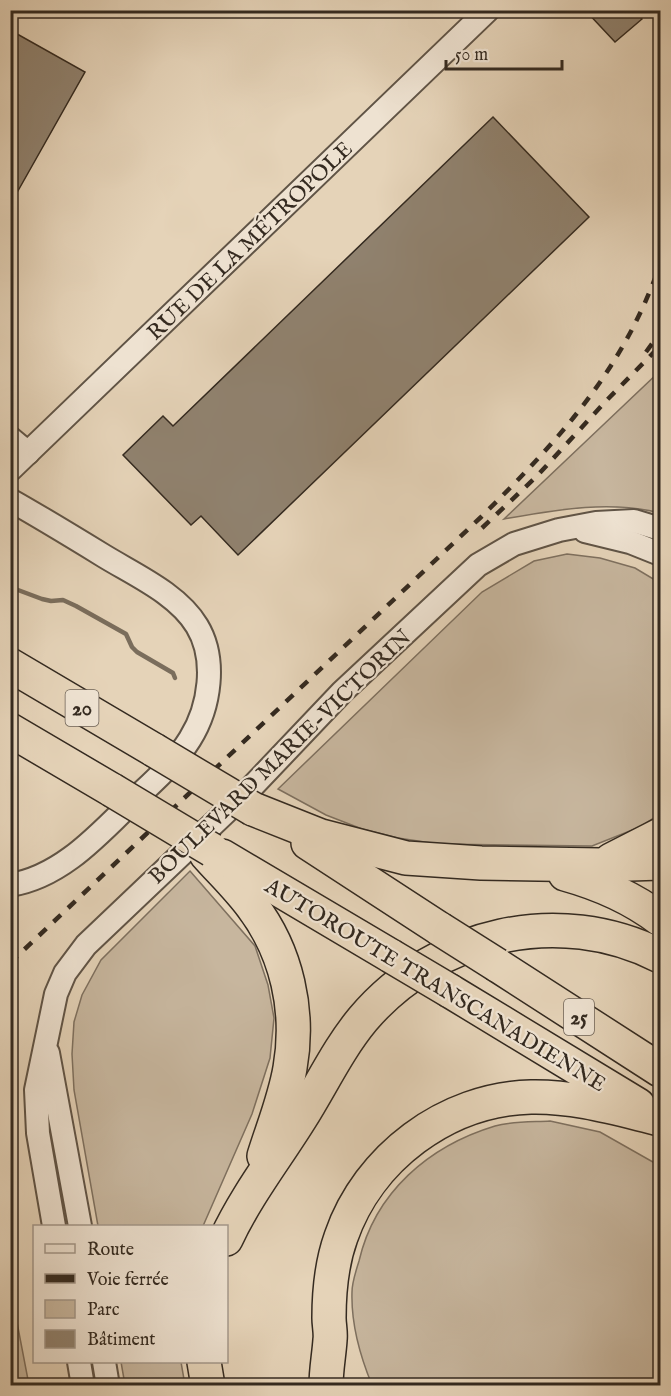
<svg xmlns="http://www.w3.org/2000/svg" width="671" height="1396" viewBox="0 0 671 1396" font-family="'IM FELL English',serif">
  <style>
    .green { fill: #c7b69e; stroke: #7e705f; stroke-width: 1.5 }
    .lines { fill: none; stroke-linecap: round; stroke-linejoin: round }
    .stream { stroke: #7a6d5c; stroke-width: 4.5 }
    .building { fill: #90826f; stroke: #342a20; stroke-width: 1.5 }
    .minor-casing { stroke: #605446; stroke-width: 26 }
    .highway-casing { stroke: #342a20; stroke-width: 36 }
    .minor { stroke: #eee2d1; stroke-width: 22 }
    .highway { stroke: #e5d3b8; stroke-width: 33 }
    .rail { stroke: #342a20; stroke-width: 4.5; stroke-dasharray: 10 10; stroke-linecap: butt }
    .highway-bridge-casing { stroke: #342a20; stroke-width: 36; stroke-linecap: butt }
    .highway-bridge { stroke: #e5d3b8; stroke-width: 33 }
    .labels { text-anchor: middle; stroke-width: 4.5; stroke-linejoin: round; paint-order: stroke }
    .shield { fill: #eee2d1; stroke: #6c6155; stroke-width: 1.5 }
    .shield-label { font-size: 21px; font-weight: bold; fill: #342a20 }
    .street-label { font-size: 22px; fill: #342a20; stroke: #eee2d1 }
  </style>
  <rect width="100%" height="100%" fill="#e5d3b8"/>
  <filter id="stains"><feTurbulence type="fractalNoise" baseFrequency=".00333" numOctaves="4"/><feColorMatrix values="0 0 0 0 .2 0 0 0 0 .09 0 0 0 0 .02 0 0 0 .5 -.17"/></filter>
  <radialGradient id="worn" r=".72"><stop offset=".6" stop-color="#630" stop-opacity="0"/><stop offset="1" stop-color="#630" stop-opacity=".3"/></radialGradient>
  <g class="green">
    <path d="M 660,371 L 660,513 C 609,500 556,510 504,519 Z"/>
    <polygon points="567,554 600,558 635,568 660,583 660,814 640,827 592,846 438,844 398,838 362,829 326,815 278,789 482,592 534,561"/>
    <polygon points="190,871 255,946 268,985 274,1018 270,1058 252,1114 203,1226 98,1226 74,1090 72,1054 74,1022 82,995 101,960"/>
    <path d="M 550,1121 L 600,1132 L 660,1166 L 660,1385 L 372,1385 C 360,1356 351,1324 352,1292 C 352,1282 356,1271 359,1261 C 375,1192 429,1146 495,1126 C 512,1121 532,1122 550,1121 Z"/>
    <polygon points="11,1291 29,1385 11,1385"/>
    <polygon points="121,1362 181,1362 185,1385 125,1385"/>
  </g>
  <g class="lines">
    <polyline class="stream" points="10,587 42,599 51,601 63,600 76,606 126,634 132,647 137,652 173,673 175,678"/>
  </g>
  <g class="building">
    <polygon points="585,10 634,10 642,19 615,42"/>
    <polygon points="10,30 85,72 10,205"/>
    <polygon points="493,117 589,217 238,555 201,516 191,525 123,455 163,416 173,426"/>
  </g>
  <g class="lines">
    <g class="minor-casing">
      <g id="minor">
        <polyline points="10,438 28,453"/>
        <polyline points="10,470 488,10"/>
        <path d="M 10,500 C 42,518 73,537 104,556 C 135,575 178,594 197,626 C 217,659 210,707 190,739 C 176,762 155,780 135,799 C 100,833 62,877 10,885"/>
        <polyline points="585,531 630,542 660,554"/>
        <polyline points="48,1053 80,1226"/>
        <polyline points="54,1226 38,1133 36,1090 56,994 65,973 86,945 248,791 342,692 478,565 514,544 559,530 596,523 634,521 660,529"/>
        <polyline points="79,1362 83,1386"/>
        <polyline points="104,1362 108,1386"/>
      </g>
    </g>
    <g class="highway-casing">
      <g id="highway">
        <polyline points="10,665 154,750"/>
        <polyline points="10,730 112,790"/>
        <polyline points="253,809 321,836 406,858 481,863 601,865 660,863"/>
        <polyline points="308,843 440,929"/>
        <path d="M 206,854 C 221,871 238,887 252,906 C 287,952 300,1011 290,1068 C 285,1098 273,1127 264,1156"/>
        <polyline points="222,856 391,956"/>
        <polyline points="611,860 660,835"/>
        <path d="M 565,874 C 601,884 631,897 660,919"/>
        <polyline points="497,965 660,1070"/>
        <polyline points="450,991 638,1105"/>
        <path d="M 226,1239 C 246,1196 275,1159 300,1119 C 321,1086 338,1049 363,1019 C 436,933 559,905 660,956"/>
        <polyline points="204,1362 208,1386"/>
        <path d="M 326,1386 C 326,1370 329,1355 330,1340 C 331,1333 329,1325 329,1318 C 329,1291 332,1262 341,1237 C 368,1158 446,1099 531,1097 C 575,1096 618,1109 660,1119"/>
      </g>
    </g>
    <use href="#minor" class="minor"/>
    <use href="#highway" class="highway"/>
    <g class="rail">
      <polyline points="646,352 660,333"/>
      <polyline points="482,528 537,476 606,401 660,346"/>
      <path d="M 10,963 L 480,518 C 559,440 622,372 660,265"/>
    </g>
    <g class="highway-bridge-casing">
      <g id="highway-bridge">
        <polyline points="154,750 253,809"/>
        <polyline points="112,790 212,850"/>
        <polyline points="440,929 497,965"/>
        <polyline points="391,956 450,991"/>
      </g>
    </g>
    <use href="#highway-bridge" class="highway-bridge"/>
  </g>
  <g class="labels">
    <g class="shield">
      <rect x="65.5" y="690" width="33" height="36" rx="4.5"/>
      <rect x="564" y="999" width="30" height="36" rx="4.5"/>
    </g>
    <g class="shield-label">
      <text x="82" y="715">20</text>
      <text x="579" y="1024">25</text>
    </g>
    <g class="street-label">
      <text transform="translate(249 240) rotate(-44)" y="8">RUE DE LA MÉTROPOLE</text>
      <text transform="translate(279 756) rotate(-44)" y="8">BOULEVARD MARIE-VICTORIN</text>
      <text transform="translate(436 984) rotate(31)" y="8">AUTOROUTE TRANSCANADIENNE</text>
    </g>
  </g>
  <rect width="671" height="1396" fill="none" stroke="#e5d3b8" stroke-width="36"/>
  <rect x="12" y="12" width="647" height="1372" fill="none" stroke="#342a20" stroke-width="3"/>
  <rect x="18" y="18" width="635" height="1360" fill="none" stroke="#342a20" stroke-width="1.5"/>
  <rect x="33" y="1225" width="195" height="138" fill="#eee2d1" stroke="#a4988a" stroke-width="1.5"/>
  <rect x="45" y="1244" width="30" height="9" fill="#eee2d1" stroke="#a4988a" stroke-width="1.5"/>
  <text x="87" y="1255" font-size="18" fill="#342a20">Route</text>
  <rect x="45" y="1274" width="30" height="9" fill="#342a20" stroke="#a4988a" stroke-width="1.5"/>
  <text x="87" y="1285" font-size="18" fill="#342a20">Voie ferrée</text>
  <rect x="45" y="1300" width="30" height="18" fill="#c7b69e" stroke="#a4988a" stroke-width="1.5"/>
  <text x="87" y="1315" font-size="18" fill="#342a20">Parc</text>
  <rect x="45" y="1330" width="30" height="18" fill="#90826f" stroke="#a4988a" stroke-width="1.5"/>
  <text x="87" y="1345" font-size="18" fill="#342a20">Bâtiment</text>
  <path d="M446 60v9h116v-9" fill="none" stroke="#342a20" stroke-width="3"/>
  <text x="455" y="60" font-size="18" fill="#342a20" stroke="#eee2d1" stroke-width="4.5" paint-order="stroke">50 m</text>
  <rect width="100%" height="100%" filter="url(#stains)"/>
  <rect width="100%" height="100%" fill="url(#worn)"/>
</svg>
